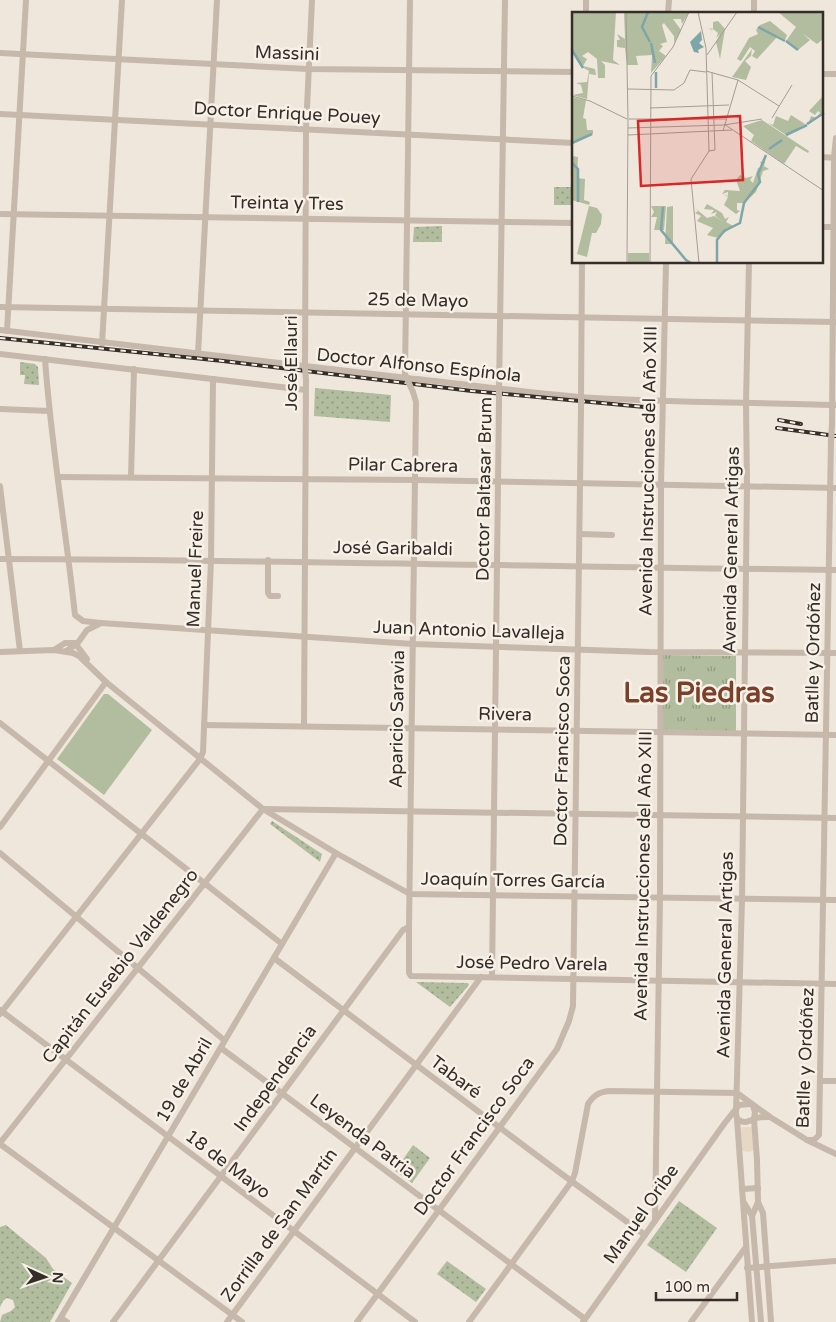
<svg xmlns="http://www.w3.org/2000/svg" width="836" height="1322" viewBox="0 0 836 1322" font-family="'Varela Round',sans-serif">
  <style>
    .grass { fill: url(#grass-dots) }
    .park { fill: url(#park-tufts) }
    .pitch { fill: #b1bd9e }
    .plaza { fill: #e6d8c5 }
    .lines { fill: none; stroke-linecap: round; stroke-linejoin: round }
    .minor { stroke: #c6b8aa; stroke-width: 6 }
    .rail-casing { stroke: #342d28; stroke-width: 4 }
    .rail { stroke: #f7f1e8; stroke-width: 2; stroke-dasharray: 5.5; stroke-linecap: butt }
    .minor-bridge { stroke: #c6b8aa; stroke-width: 6 }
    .labels { text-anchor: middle; stroke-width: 5; stroke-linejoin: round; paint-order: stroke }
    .street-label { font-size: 18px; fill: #342d28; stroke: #f7f1e8 }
    .town-label { font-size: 28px; font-weight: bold; fill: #7b402a; stroke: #f7f1e8 }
    .inset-river { fill: none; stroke: #7ea6a9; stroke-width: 2.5 }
    .inset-road { fill: none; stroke: #a49d94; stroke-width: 1 }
    .view { fill: #d62828; fill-opacity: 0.15; stroke: #d62828; stroke-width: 2.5 }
    .inset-edge { fill: none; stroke: #342d28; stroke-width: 2.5 }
  </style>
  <defs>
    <pattern id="grass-dots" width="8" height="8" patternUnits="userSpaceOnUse" patternTransform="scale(1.25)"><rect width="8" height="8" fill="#b1bd9e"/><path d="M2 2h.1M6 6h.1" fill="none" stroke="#919a81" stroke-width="1.8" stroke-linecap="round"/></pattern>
    <pattern id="park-tufts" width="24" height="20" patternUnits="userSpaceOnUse" patternTransform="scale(1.25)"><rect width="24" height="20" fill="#b1bd9e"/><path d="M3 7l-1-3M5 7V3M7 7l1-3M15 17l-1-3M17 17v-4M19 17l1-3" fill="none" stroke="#919a81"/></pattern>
  </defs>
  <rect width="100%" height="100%" fill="#efe7dc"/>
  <g class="grass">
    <rect x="554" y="187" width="19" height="18"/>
    <polygon points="442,226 442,242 413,242 414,227"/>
    <polygon points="20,362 35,364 38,367 39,385 24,384 25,375 20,375"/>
    <polygon points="315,388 391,395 390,422 314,416"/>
    <polygon points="272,821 322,854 320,862 270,824"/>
    <polygon points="416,982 468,983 469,985 450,1007"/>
    <polygon points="413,1145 430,1158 412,1183 395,1171"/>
    <polygon points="679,1201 717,1228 686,1272 647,1245"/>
    <polygon points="6,1225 46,1258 53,1269 72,1283 50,1322 0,1322 2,1315 11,1311 15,1307 13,1300 7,1298 3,1301 0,1307 0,1227"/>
    <polygon points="447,1261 486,1289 476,1302 437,1274"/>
  </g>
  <polygon class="park" points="662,655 736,656 736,732 661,731"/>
  <polygon class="pitch" points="104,694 108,694 152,730 104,795 57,759"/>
  <polygon class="plaza" points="743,1127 752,1127 754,1150 750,1152 742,1151 741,1128"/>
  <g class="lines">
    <g class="minor">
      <polyline points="586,14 586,0"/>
      <polyline points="668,14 669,0"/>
      <polyline points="754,14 754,0"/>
      <polyline points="0,53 308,69 574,72"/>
      <polyline points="822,74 836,74"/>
      <polyline points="0,114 574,143"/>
      <polyline points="822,157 836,158"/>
      <polyline points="0,214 574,223"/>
      <polyline points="822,227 836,227"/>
      <polyline points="749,262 746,403 747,486 742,899 736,1113 737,1119 743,1201 752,1216 761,1322"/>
      <polyline points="0,307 836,322"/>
      <path d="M 0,330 C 135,347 271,362 407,378 C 464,384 521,392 579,397 C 664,403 750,402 836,405"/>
      <polyline points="7,331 26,0"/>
      <polyline points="102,344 122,0"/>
      <polyline points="0,354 306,390"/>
      <polyline points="198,354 217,0"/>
      <path d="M 45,359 C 51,445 66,530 75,615 L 83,621 L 101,623 L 413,644 L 649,652 L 836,653"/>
      <polyline points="305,368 306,129 312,0"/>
      <polyline points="408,381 405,374 410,0"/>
      <polyline points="499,390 505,0"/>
      <polyline points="413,392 416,402 409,927 409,973 411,976 836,984"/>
      <polyline points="581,397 582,262"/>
      <polyline points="0,409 49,411"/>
      <polyline points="832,424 834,157 836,138"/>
      <polyline points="59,477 415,480 836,488"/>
      <polyline points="131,477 134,369"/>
      <polyline points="0,486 20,651"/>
      <polyline points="580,534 612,535"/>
      <path d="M 0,559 C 279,560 557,567 836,570"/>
      <polyline points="268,560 268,593 270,596 278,596"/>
      <polyline points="54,650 65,643 75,643 87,659"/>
      <polyline points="66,651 77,644 87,630 101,623"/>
      <polyline points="0,652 54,650 73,653 79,656 106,682 263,809 336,853 410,894 836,900"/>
      <polyline points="0,723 282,944"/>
      <polyline points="204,725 836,735"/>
      <polyline points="304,726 306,380"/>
      <polyline points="0,827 106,682"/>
      <polyline points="0,853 224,1040"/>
      <polyline points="274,958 559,1172 645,1235"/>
      <polyline points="492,977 499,402"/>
      <polyline points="0,1010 415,1322"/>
      <polyline points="0,1014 200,759 203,752 211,560 213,379"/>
      <polyline points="221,1048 585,1319"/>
      <polyline points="820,1081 836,1081"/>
      <path d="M 737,1119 C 745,1124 747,1122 754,1119 C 758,1117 764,1117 769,1117"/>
      <polyline points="807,1140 814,1140 819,1135 831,440"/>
      <polyline points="0,1143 263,809 836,818"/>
      <polyline points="0,1144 242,1322"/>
      <polyline points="742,1189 758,1188"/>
      <polyline points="743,1202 752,1322"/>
      <polyline points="758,1202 763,1213 771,1322"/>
      <polyline points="752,1216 758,1202 757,1160 754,1119 755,1112 753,1106"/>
      <polyline points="655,1221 660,897 661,485 666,262"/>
      <polyline points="747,1268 836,1261"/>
      <polyline points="61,1318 67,1322"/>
      <polyline points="58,1322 336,853"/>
      <polyline points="113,1322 403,930 409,927"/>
      <polyline points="227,1322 481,977"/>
      <polyline points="357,1322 557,1049 569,1021 573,1006 581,409"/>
      <path d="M 469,1322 L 572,1181 L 575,1173 L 588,1104 C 594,1095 599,1092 609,1091 L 737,1093 L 770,1117 L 807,1140 L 836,1154"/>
      <polyline points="583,1322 724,1124 739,1105 750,1104"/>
      <polyline points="691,1322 746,1247"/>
    </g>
    <g class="rail-casing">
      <g id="rail">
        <polyline points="0,338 223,361 472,391 655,408"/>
        <polyline points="779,420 801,424"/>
        <polyline points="777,428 836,436"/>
      </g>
    </g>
    <use href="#rail" class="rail"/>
    <g class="minor-bridge">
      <polyline points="305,368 306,380"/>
      <polyline points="408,381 413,392"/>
      <polyline points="499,402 499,390"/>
      <polyline points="581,409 581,397"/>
      <polyline points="831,440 832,424"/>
    </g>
  </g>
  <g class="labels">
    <g class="street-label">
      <text transform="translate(287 53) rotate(2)" y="6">Massini</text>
      <text transform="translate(287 113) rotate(3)" y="6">Doctor Enrique Pouey</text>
      <text transform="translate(287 203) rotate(1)" y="6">Treinta y Tres</text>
      <text transform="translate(418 300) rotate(1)" y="6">25 de Mayo</text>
      <text transform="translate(291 363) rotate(-90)" y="6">José Ellauri</text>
      <text transform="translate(419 365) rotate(6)" y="6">Doctor Alfonso Espínola</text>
      <text transform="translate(403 465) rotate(1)" y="6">Pilar Cabrera</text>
      <text transform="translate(648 471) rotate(-89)" y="6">Avenida Instrucciones del Año XIII</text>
      <text transform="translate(484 489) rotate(-89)" y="6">Doctor Baltasar Brum</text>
      <text transform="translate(393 548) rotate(1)" y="6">José Garibaldi</text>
      <text transform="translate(731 550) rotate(-89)" y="6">Avenida General Artigas</text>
      <text transform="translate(195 569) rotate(-88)" y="6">Manuel Freire</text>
      <text transform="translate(469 630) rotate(2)" y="6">Juan Antonio Lavalleja</text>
      <text transform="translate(813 653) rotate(-89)" y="6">Batlle y Ordóñez</text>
      <text transform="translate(505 714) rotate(1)" y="6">Rivera</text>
      <text transform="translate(397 719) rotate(-89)" y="6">Aparicio Saravia</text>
      <text transform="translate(562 751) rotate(-89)" y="6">Doctor Francisco Soca</text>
      <text transform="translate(643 876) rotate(-89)" y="6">Avenida Instrucciones del Año XIII</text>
      <text transform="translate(513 880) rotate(1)" y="6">Joaquín Torres García</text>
      <text transform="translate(725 955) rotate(-89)" y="6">Avenida General Artigas</text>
      <text transform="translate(532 963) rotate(1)" y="6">José Pedro Varela</text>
      <text transform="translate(120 966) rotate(-52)" y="6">Capitán Eusebio Valdenegro</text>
      <text transform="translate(805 1058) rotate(-88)" y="6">Batlle y Ordóñez</text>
      <text transform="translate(456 1077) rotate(37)" y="6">Tabaré</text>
      <text transform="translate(275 1078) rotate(-54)" y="6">Independencia</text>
      <text transform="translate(184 1080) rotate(-60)" y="6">19 de Abril</text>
      <text transform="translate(363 1136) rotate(37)" y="6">Leyenda Patria</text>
      <text transform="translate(474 1136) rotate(-54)" y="6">Doctor Francisco Soca</text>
      <text transform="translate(228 1164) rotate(37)" y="6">18 de Mayo</text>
      <text transform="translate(641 1214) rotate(-55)" y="6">Manuel Oribe</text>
      <text transform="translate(279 1225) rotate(-54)" y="6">Zorrilla de San Martín</text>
    </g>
    <g class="town-label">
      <text x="699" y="702">Las Piedras</text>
    </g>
  </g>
  <g transform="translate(572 12)">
    <rect width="251" height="251" fill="#efe7dc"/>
    <path d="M 0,0 L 44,0 L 41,48 L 48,53 L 29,49 L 33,53 L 33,66 L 26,66 L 25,47 L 16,40 L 10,44 L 15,47 L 11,54 L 23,57 L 24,63 L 17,62 L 15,87 L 0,83 L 11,81 L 9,73 L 4,71 L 15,70 L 17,59 L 10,55 L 6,50 L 0,39 ZM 52,0 L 117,0 L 110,12 L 109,7 L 101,7 L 109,18 L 102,31 L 102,24 L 92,11 L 90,13 L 95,30 L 88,32 L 91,34 L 87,39 L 94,44 L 79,61 L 80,43 L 64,44 L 66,53 L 55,53 L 53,36 L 45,35 L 45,28 L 48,28 L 45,22 L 53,27 ZM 206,0 L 251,0 L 251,27 L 245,32 L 230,21 L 238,28 L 226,38 L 214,29 L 224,15 ZM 146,9 L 153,17 L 148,47 L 144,30 L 148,22 L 144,26 L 146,21 L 141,17 L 137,22 L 140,18 L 136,16 L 141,17 L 141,10 ZM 198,9 L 215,23 L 213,28 L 206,24 L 185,47 L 180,44 L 183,39 L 178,35 L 169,49 L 165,47 L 177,26 L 186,22 L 184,18 L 188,13 ZM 180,37 L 179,44 L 173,49 L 179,55 L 174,68 L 160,65 ZM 251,84 L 251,101 L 236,113 L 239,104 L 244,106 L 248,101 L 246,99 L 243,103 L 237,99 ZM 0,85 L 14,88 L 11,106 L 14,107 L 15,118 L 21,118 L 21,122 L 0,131 ZM 195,142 L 192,154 L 197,157 L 191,159 L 184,180 L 172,191 L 165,191 L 165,198 L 168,199 L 164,202 L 152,193 L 156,185 L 151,182 L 156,184 L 156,180 L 150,182 L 153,178 L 168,179 L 164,168 L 168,163 L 174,166 L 181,164 L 178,168 L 181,171 L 186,156 L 191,155 L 188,150 L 192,149 L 190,147 L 193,148 ZM 0,144 L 6,145 L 5,166 L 13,167 L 12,188 L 18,190 L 17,193 L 0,188 ZM 135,192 L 150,201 L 153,207 L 157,205 L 154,210 L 161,214 L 146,226 L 135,223 L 141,216 L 125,209 L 129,204 L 123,201 L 126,199 L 123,196 L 135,206 L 142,204 L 153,211 L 143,204 L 145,200 L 139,202 L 142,198 L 132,197 ZM 17,194 L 25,196 L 30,203 L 29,212 L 24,221 L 20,221 L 15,245 L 5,242 ZM 79,194 L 94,194 L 92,218 L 82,218 L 85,205 L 79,205 L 82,200 ZM 101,194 L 101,232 L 93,232 L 95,195 ZM 56,241 L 77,241 L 77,250 L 56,251 Z" fill="#b1bd9e"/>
    <path d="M 219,103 L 233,112 L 214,123 L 196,111 L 201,113 L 204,104 L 216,109 Z" fill="#b1bd9e"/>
    <path d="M 190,108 L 237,139 L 236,141 L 224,134 L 212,152 L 179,129 L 182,123 L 171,114 Z" fill="#b1bd9e"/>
    <path d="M 129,19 L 130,28 L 127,31 L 132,35 L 126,38 L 127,41 L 122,40 L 118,30 Z" fill="#7ea6a9"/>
    <path class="inset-river" d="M 76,0 L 70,15 L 78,30M 186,15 L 213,29M 214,29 L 226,38M 79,31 L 83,51M 0,38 L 11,56M 84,76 L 84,60M 235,112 L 252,101M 214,123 L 235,113M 0,131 L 20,122M 197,137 L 210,128M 0,151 L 6,157 L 6,190M 91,195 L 89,218 L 114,248 L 119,251M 145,251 L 145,228 L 152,219 L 168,211 L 172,191 L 188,170 L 186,162 L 194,143"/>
    <path class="inset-road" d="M 54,0 L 56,107M 135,43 L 165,0M 134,59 L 166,68 L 207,94M 56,77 L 102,78 L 112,71 L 118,58 L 134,60M 0,84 L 18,89 L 55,107M 78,96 L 157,93M 200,106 L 220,73M 57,107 L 154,107M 152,112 L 252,179M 56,116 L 152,113 L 190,107M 151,119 L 166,68M 56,123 L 160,118M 137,139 L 143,138 L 140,60M 119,167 L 137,139 L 134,36 L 126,0M 119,167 L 127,251M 55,251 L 56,107M 78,251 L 79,64 L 101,35 L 117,0"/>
    <path class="view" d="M 168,104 L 171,168 L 69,174 L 66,109 Z"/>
    <rect width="251" height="251" class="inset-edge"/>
  </g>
  <g transform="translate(45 1277) rotate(93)" stroke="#f7f1e8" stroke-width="4" paint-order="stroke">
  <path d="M0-4L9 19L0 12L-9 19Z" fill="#342d28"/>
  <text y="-8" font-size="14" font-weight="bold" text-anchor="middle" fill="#342d28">N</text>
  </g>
  <path d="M656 1292v8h81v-8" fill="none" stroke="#342d28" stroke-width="2.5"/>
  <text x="664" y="1292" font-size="15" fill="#342d28" stroke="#f7f1e8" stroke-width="4" paint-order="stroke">100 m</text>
</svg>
